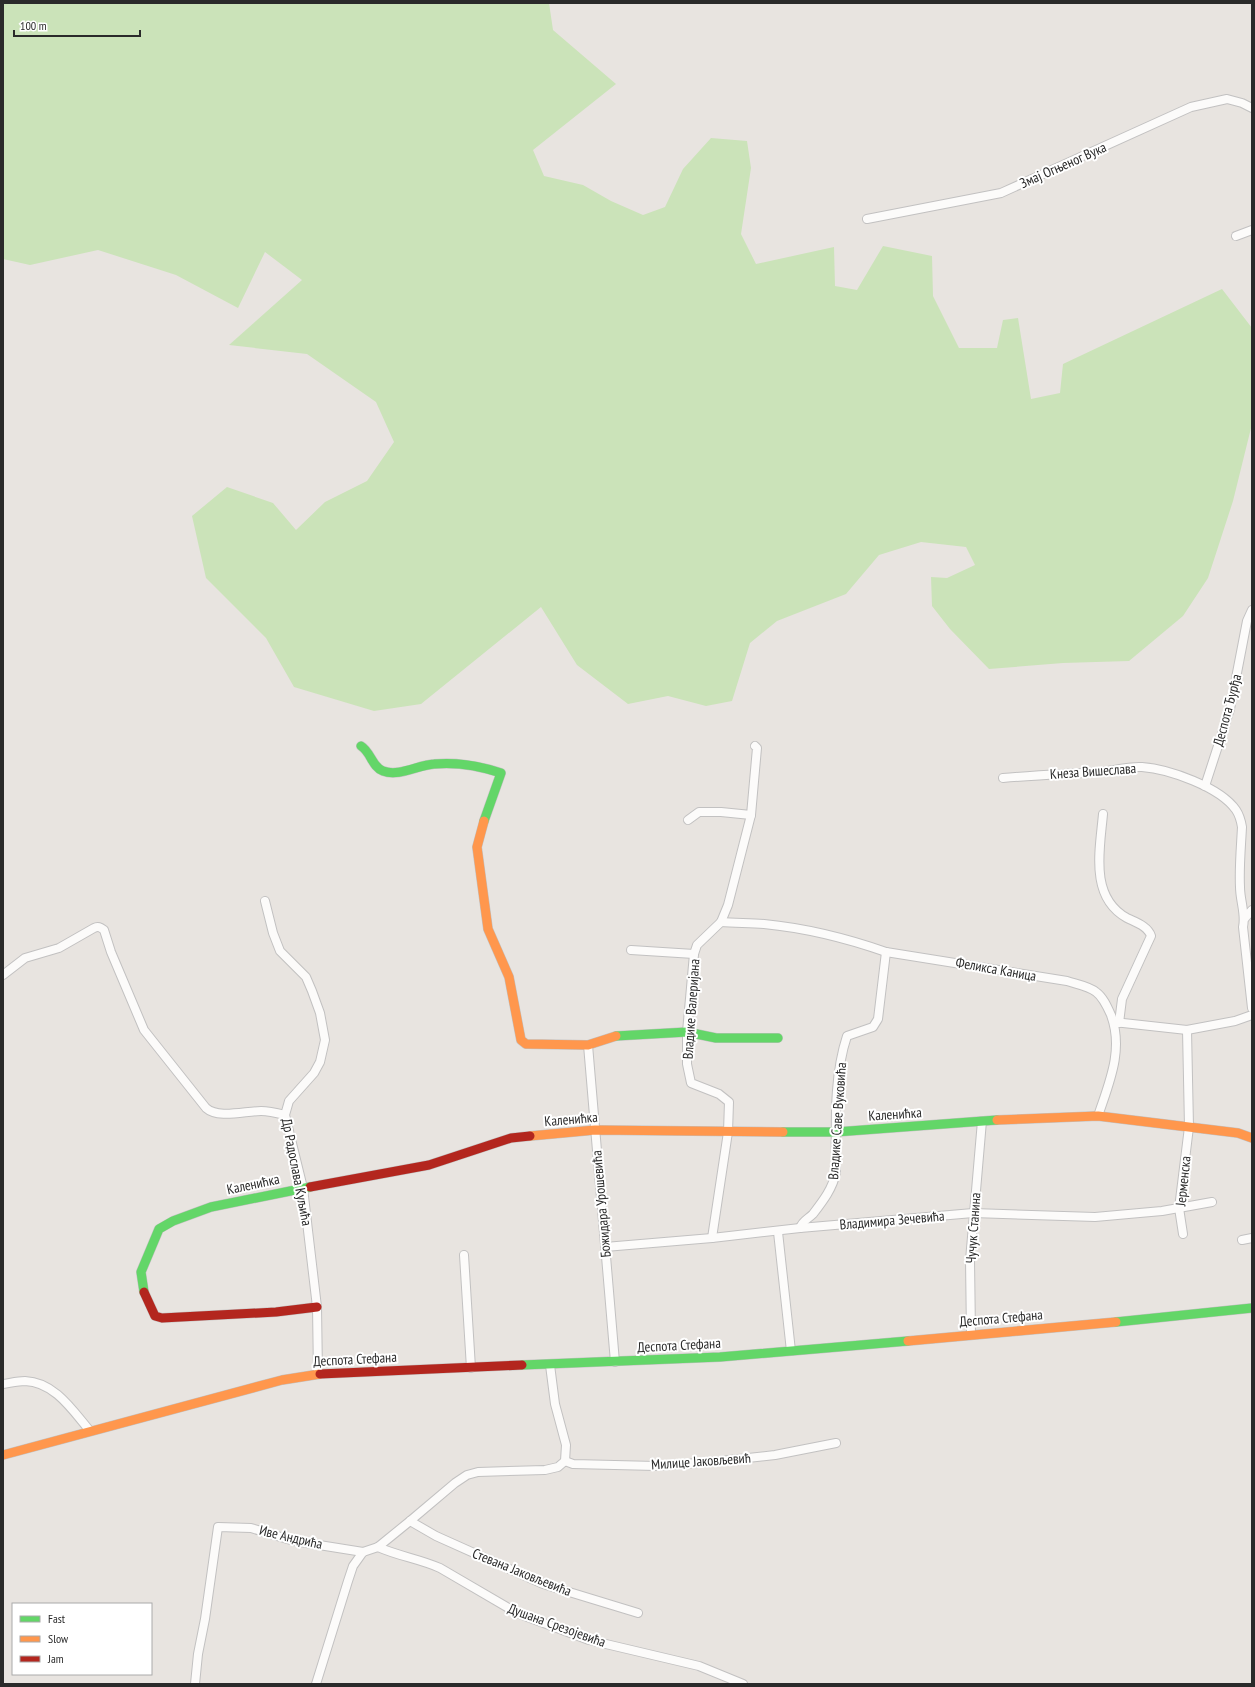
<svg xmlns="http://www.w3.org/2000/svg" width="1255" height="1687" viewBox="0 0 1255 1687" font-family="'PT Sans Narrow',sans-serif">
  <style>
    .green { fill: #cbe3b9 }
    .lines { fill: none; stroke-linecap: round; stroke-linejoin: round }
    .street-casing { stroke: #c2c1c1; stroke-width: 10 }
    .fast-casing { stroke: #c2c1c1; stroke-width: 10 }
    .slow-casing { stroke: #c2c1c1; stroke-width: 10 }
    .jam-casing { stroke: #c2c1c1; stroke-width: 10 }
    .street { stroke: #fcfbfa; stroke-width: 8 }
    .fast { stroke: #63d668; stroke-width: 9 }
    .slow { stroke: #ff974d; stroke-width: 9 }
    .jam { stroke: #b3261e; stroke-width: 9 }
    .labels { text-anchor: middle; stroke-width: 4; stroke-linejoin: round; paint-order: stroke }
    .street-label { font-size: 14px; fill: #2a2a2a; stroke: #fff }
  </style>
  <rect width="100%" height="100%" fill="#e8e4e0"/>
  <polygon class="green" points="3,3 549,3 553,30 616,84 533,150 544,176 583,185 611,201 643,215 665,207 683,169 711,138 747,141 751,168 741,234 756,264 834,247 835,286 857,290 883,246 932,256 933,296 959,348 997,348 1003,320 1018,318 1031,399 1060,393 1063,364 1222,289 1252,328 1252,424 1233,501 1208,578 1183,616 1129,661 1063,663 989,669 950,629 932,606 931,577 947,578 975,565 966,547 921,542 879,555 846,594 777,621 750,643 732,701 706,706 668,696 628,704 577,665 541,607 421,704 374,711 294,687 266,638 206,578 192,516 227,487 273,503 296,530 325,502 367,481 394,442 376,402 307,354 229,345 302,280 265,252 238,308 176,275 98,250 30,265 3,259"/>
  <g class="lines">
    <g class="street-casing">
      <g id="street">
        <polyline points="867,219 1001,193 1191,107 1227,99 1242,103 1252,108"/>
        <polyline points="1236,236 1252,230"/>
        <path d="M 1003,778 C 1035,775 1067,774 1100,772 C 1113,771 1128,766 1142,767 C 1169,769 1220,787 1236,810 C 1240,816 1241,821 1242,827 C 1241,847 1239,867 1240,887 C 1240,901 1246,914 1243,927 L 1252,1008"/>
        <polyline points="1205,786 1230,709 1247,621 1252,610"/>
        <path d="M 1103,814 C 1100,849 1089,897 1127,918 C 1135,922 1148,926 1151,936 L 1122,999 L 1119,1023"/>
        <polyline points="688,820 699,812 721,812 751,815"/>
        <polyline points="265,901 273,933 280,951 306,977 312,991 320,1013 325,1040 320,1062 314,1073 289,1101 285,1115 303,1188 317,1307 318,1374"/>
        <polyline points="1245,918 1252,910"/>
        <path d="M 721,922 C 735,923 750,923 764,924 C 805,928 846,938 886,952 L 1067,981 C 1076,984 1089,986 1096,992 C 1103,997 1107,1006 1111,1015 C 1124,1050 1109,1083 1098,1116"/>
        <polyline points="631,950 694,954"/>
        <path d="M 3,975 L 25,958 L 59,948 L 94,928 C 98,926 100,927 104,930 L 111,952 L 144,1030 L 206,1108 C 218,1119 245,1111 261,1111 C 269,1111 277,1113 285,1115"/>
        <polyline points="1114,1022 1187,1030 1235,1021 1252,1015"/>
        <polyline points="588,1045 615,1362"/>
        <path d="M 800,1228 C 802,1221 808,1219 813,1214 C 823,1201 833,1188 836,1172 C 836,1127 833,1078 847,1036 L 873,1027 L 878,1019 L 886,952"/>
        <polyline points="778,1232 791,1351"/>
        <polyline points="1183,1234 1179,1208 1189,1127 1187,1030"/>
        <polyline points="712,1238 728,1132 729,1102 719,1094 691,1083 687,1064 687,1032 694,954 697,945 721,922 728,905 751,815 757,748 755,746"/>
        <polyline points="1242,1240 1252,1238"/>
        <polyline points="605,1247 712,1238 800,1228 973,1213 1095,1217 1162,1211 1212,1202"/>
        <polyline points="464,1255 471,1368"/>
        <polyline points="971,1335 970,1260 982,1121"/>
        <path d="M 3,1384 C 10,1383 18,1381 25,1381 C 55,1382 73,1411 90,1431"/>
        <polyline points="565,1461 573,1464 656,1466 711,1462 775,1455 836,1443"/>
        <polyline points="410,1521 436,1536 543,1584 638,1613"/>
        <path d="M 378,1547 C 398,1556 420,1559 440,1568 L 517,1613 L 589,1640 L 699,1666 L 743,1684"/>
        <polyline points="195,1684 198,1654 205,1619 218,1527 251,1528 294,1541 363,1552"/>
        <polyline points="316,1684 348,1581 353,1566 363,1552 378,1547 410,1521 455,1483 467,1475 478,1472 545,1470 558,1467 565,1461 566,1445 555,1404 550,1365"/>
      </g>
    </g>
    <g class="fast-casing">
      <g id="fast">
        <path d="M 361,746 C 371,752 372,767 383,771 C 399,777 418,765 434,764 C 456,762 480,766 501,773 L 484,821"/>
        <polyline points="616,1036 687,1032 716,1038 778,1038"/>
        <polyline points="783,1132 836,1132 997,1120"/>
        <polyline points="144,1292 141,1272 159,1229 173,1221 211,1207 310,1187"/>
        <polyline points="1116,1322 1252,1308"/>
        <polyline points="522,1365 720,1357 908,1341"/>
      </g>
    </g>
    <g class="slow-casing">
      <g id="slow">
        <polyline points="484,821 477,847 488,929 509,977 521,1040 526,1044 588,1045 616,1036"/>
        <polyline points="997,1120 1098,1116 1238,1133 1252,1138"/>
        <polyline points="530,1136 595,1130 783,1132"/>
        <polyline points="908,1341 1116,1322"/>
        <polyline points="3,1455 282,1380 320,1374"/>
      </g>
    </g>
    <g class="jam-casing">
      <g id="jam">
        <polyline points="310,1187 429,1165 511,1138 530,1136"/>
        <polyline points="144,1292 155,1316 162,1318 276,1312 317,1307"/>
        <polyline points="320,1374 522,1365"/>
      </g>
    </g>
    <use href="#street" class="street"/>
    <use href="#fast" class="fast"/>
    <use href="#slow" class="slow"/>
    <use href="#jam" class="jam"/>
  </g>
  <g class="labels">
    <g class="street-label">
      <text transform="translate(1063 165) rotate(-24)" y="5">Змај Огњеног Вука</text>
      <text transform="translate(1227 710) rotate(-75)" y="5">Деспота Ђурђа</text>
      <text transform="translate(1093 771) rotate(-4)" y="5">Кнеза Вишеслава</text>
      <text transform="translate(996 969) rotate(10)" y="5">Феликса Каница</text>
      <text transform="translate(691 1009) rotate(-86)" y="5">Владике Валеријана</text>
      <text transform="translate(895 1114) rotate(-4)" y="5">Каленићка</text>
      <text transform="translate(571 1119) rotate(-5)" y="5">Каленићка</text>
      <text transform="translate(837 1121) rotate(-86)" y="5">Владике Саве Вуковића</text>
      <text transform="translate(297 1172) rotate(79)" y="5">Др Радослава Куљића</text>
      <text transform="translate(1183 1181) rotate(-84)" y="5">Јерменска</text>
      <text transform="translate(253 1184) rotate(-12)" y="5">Каленићка</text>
      <text transform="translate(601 1204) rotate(-95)" y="5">Божидара Урошевића</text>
      <text transform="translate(892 1220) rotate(-5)" y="5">Владимира Зечевића</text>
      <text transform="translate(973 1228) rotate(-86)" y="5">Чучук Станина</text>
      <text transform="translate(1001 1318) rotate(-5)" y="5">Деспота Стефана</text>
      <text transform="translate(679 1345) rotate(-3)" y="5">Деспота Стефана</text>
      <text transform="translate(355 1359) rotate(-3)" y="5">Деспота Стефана</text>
      <text transform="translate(701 1461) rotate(-4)" y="5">Милице Јаковљевић</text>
      <text transform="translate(291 1537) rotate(13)" y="5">Иве Андрића</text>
      <text transform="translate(522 1572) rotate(22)" y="5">Стевана Јаковљевића</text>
      <text transform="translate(557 1625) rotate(20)" y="5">Душана Срезојевића</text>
    </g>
  </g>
  <rect width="1255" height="1687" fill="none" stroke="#2a2a2a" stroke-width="8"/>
  <rect x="12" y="1603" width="140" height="72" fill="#ffffff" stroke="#aaaaaa"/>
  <rect x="20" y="1616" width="20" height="6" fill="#63d668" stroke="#aaaaaa"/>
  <text x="48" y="1623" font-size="12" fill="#2a2a2a">Fast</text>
  <rect x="20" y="1636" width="20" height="6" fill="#ff974d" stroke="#aaaaaa"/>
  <text x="48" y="1643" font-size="12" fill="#2a2a2a">Slow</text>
  <rect x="20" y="1656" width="20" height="6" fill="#b3261e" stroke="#aaaaaa"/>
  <text x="48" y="1663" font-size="12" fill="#2a2a2a">Jam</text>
  <path d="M14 30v6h126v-6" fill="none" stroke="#2a2a2a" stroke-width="2"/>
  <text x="20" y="30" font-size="12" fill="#2a2a2a" stroke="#ffffff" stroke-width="3" paint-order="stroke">100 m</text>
</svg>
